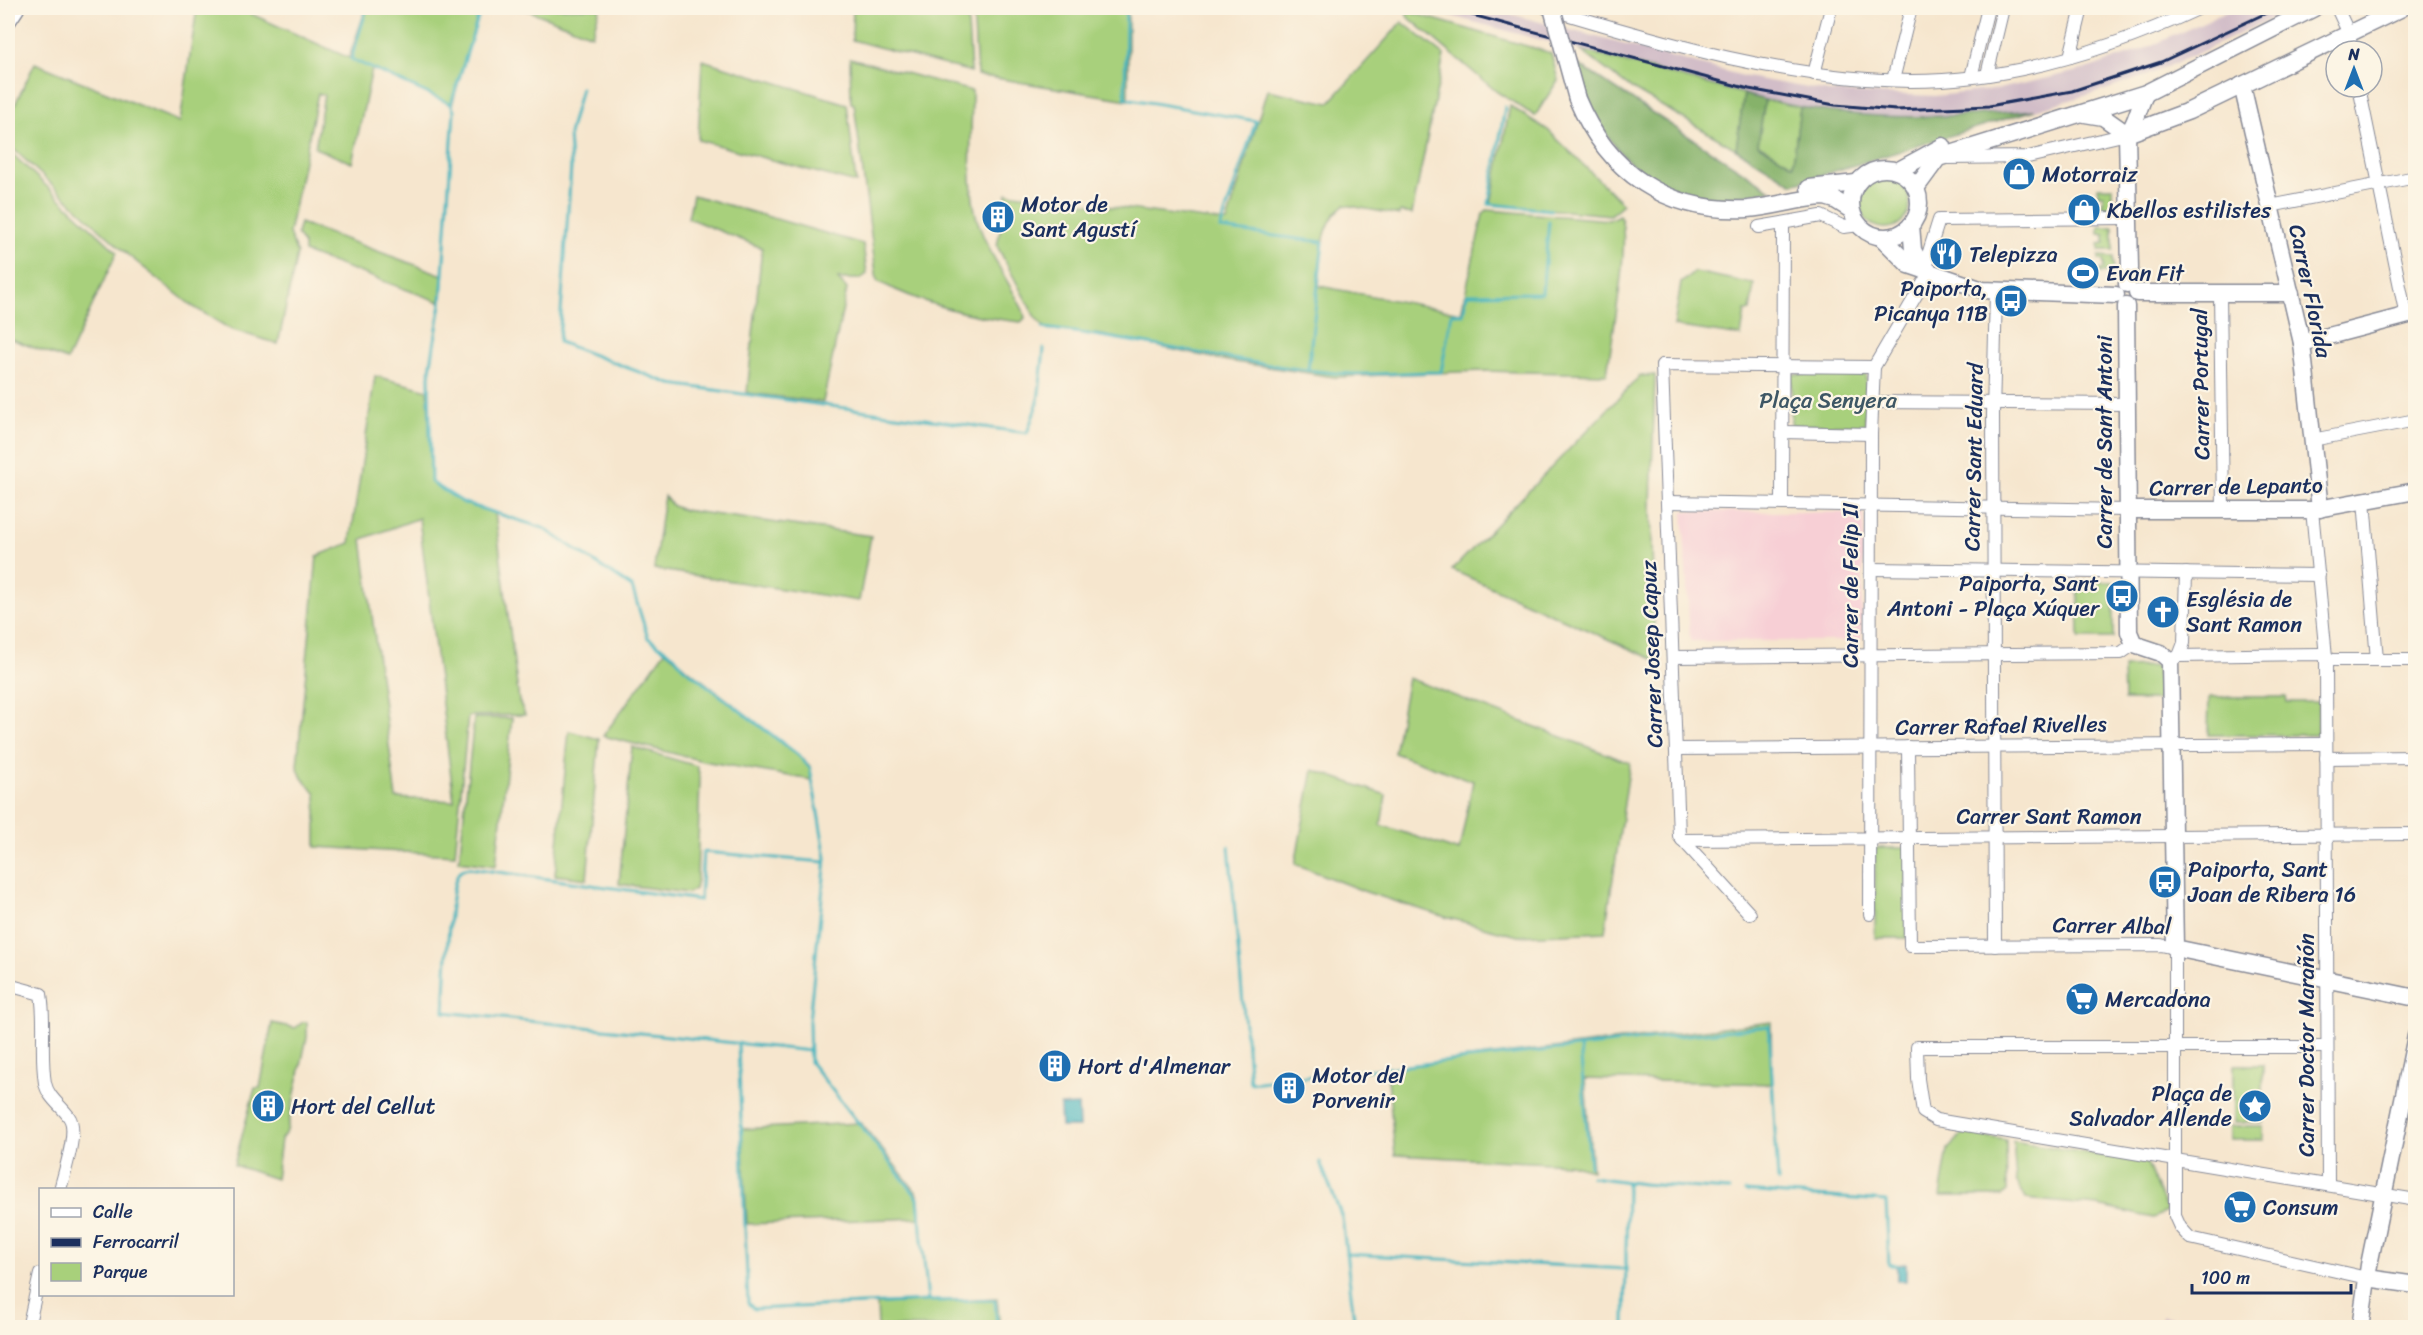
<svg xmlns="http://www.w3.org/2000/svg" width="2423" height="1335" viewBox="0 0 2423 1335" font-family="Sriracha,sans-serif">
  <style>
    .built { fill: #f7cfd5 }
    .industrial { fill: #d2bdc8 }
    .green { fill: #a8d07b; stroke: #62806c; stroke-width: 1.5; fill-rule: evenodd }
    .forest { fill: #86b26b; stroke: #507064; stroke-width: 1.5 }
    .water { fill: #46b5bf; stroke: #30728e; stroke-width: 1.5 }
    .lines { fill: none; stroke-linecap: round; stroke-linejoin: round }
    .stream { stroke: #46b5bf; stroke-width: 3 }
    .minor-casing { stroke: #888a96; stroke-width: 14 }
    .tertiary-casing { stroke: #888a96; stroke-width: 19 }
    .minor { stroke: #fff; stroke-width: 12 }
    .tertiary { stroke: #fff; stroke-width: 16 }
    .rail { stroke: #1b2f5e; stroke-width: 3 }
    .tertiary-bridge-casing { stroke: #888a96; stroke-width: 19; stroke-linecap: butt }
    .tertiary-bridge { stroke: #fff; stroke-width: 16 }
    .labels { text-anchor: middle; stroke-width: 4.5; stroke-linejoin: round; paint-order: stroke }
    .poi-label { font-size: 22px; fill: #1b2f5e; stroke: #fcf5e5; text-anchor: start }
    .street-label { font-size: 22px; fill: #1b2f5e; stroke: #fcf5e5 }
    .park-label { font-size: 22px; fill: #3e5765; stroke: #fcf5e5 }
  </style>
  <rect width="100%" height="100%" fill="#fcf5e5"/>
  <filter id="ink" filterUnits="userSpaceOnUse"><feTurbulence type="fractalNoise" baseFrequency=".0167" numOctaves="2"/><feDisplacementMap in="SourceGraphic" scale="12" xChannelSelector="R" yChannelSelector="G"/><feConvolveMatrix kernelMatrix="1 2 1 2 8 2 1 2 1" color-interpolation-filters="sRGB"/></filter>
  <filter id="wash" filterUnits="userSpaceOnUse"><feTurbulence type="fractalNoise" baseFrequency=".008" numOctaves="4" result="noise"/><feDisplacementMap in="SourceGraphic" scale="24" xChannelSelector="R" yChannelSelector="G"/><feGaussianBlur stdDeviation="1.35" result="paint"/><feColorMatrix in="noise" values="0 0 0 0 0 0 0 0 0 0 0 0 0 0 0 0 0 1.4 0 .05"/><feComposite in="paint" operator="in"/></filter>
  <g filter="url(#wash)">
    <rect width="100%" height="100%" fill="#f6e6ce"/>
    <polygon class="built" points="1683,511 1864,513 1861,641 1690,641"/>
    <g class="industrial">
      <polygon points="1422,8 1487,8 1747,77 1829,92 1935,96 1999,89 2083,70 2144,49 2235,8 2293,8 2196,54 2148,75 2105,90 2035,110 1953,117 1886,118 1825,112 1765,100"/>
      <polygon points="2162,1316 2208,1327 2160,1327"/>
    </g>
    <g class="green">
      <polygon points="197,8 238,8 349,58 365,11 357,8 480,8 452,105 372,69 352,163 315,148 324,95 318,93 289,233 297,254 278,344 230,329 192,306 128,255 8,144 8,119 35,63 180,122"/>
      <polygon points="522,8 600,8 592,35"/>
      <polygon points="853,8 967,8 971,72 852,40"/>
      <polygon points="973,8 1128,8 1128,100 977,75"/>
      <polygon points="1406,11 1551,53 1558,80 1535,116 1497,92 1407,16"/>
      <path d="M 1402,22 L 1444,55 L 1412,214 L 1400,212 L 1399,215 L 1345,205 C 1320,221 1321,259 1319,286 L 1461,313 L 1483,214 L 1487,210 L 1609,220 L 1619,215 C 1633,231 1610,347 1607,374 L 1483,371 L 1335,377 L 1228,361 L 1102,335 L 1046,329 L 1035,317 L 997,246 L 1007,193 L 1227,222 L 1267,90 L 1329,103 Z"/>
      <polygon points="1580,50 1744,94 1736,149 1629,87"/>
      <path d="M 850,58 L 972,91 C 972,130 967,173 975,211 C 981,242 1008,280 1023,310 L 1025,318 L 1021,322 C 971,317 922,304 877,281 L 854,104 L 851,103 Z"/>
      <polygon points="702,60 847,104 856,183 698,140"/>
      <polygon points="1765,100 1800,107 1793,165 1758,144"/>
      <polygon points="1510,106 1548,130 1623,204 1610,215 1491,204"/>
      <polygon points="8,150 117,252 67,360 8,338"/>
      <circle cx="1885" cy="203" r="25"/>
      <polygon points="2098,187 2113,187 2113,211 2099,211 2099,204 2103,204 2103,195 2098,195"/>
      <polygon points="693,195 863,244 867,274 860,279 838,279 847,289 823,402 747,393 762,248 688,218"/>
      <polygon points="300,223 443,275 440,302 304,252 304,245 297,234"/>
      <polygon points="2099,227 2113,227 2113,250 2099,250 2099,244 2105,243 2105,235 2099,234"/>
      <polygon points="2099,256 2113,257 2113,273 2099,273 2099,270 2104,269 2104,260 2099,260"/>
      <polygon points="1695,272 1754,284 1750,311 1745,311 1741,336 1674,326 1681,283"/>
      <polygon points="1792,374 1866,375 1865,425 1791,425"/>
      <polygon points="1655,375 1651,507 1655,660 1452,570 1640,376"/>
      <path d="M 375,376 L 428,390 L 431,482 L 462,502 L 495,513 L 519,701 L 525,715 L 468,716 L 455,855 L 316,847 L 316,794 L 302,778 L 297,766 L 317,556 L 350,543 ZM 419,518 L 454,801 L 396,798 L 362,539 Z"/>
      <polygon points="664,496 673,506 683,510 871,536 859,601 654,569"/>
      <polygon points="2078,582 2113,582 2113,638 2079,638"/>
      <polygon points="665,651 802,758 810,766 812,780 703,761 603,736"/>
      <polygon points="2158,666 2159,700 2124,700 2123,667"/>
      <polygon points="1408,678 1630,763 1605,932 1518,936 1445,917 1366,892 1295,864 1313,770 1386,795 1381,825 1459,851 1473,781 1394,753"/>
      <polygon points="2209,697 2286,697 2287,702 2318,702 2318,735 2208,735"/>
      <polygon points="474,718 512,718 496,866 459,861"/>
      <polygon points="569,731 599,739 587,879 555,875"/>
      <polygon points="632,747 697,766 700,777 697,879 695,889 688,893 619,884"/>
      <rect x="1875" y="848" width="32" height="90"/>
      <polygon points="303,1022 307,1022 307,1037 287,1131 281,1139 276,1179 234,1165 255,1088 260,1088 272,1023 295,1028"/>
      <polygon points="1771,1022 1772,1084 1585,1079 1592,1170 1569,1164 1395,1155 1387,1068"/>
      <rect x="2234" y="1065" width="29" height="57"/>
      <polygon points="861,1123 918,1194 920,1218 747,1224 742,1129"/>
      <rect x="2230" y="1126" width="33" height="14"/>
      <polygon points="1964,1133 2006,1140 2007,1192 2002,1196 1940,1196 1948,1149"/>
      <polygon points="2013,1141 2147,1163 2167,1212 2153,1218 2098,1206 2026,1199 2016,1180"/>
      <polygon points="997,1298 1000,1327 878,1327 877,1304"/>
    </g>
    <g class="forest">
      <path d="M 1576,63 L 1771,190 C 1667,217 1602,162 1576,63 Z"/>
      <path d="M 1744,94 L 1765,100 L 1758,144 L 1793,165 L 1800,107 C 1879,122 1956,117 2035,110 L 1793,184 L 1736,149 Z"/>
    </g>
    <g class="water">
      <polygon points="1078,1105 1079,1127 1061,1127 1060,1106"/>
      <polygon points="1906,1264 1906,1281 1897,1281 1897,1265"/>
    </g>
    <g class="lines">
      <g class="stream">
        <polyline points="367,8 351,59 451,104 454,111 441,304 429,376 431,482 464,503 543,528 632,587 648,638 674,656 683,667 798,755 810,768 826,858 809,1021 810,1062 918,1198 928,1301 995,1300 997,1328"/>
        <polyline points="1126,8 1125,98 1256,121 1220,229 1323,242 1308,370"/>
        <polyline points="581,88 569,134 571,167 559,342 671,384 1027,433 1038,402 1044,349"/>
        <polyline points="451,104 481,8"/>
        <polyline points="1505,107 1489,204 1551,210"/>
        <path d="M 1043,328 C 1141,339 1237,364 1336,373 C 1370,376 1407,372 1441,372 L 1452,313 L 1463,314 L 1467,294 L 1542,293 L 1549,221"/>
        <polyline points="1229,846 1250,1083 1769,1026 1778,1181"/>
        <polyline points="738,1043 748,1303 754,1309 928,1301"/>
        <polyline points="1580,1047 1590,1166"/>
        <path d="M 810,1051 L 444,1012 C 446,986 448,891 458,874 C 461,869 465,869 470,868 L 700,900 L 703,852 L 825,862"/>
        <polyline points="1320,1162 1342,1217 1355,1328"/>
        <polyline points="1592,1177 1643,1184 1729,1190"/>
        <polyline points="1745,1191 1886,1201 1889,1265 1897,1265"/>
        <polyline points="1346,1254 1626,1269"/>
        <polyline points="1625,1328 1627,1182"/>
      </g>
    </g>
  </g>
  <g filter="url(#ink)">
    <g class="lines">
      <g class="minor-casing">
        <g id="minor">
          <path d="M 1546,8 C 1664,43 1787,80 1911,81 C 2011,81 2110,50 2200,8"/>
          <polyline points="2337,8 2349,34 2352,51"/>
          <polyline points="2070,57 2082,8"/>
          <polyline points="1814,74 1831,8"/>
          <polyline points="1987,75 2003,8"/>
          <polyline points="1971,77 1988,8"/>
          <polyline points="1893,80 1911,8"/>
          <polyline points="2359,87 2406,316"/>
          <polyline points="1948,158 2028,157 2127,134"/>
          <polyline points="2270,206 2416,177"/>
          <polyline points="1759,227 1821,216 1844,227 1859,225"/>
          <polyline points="2220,293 2223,510"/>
          <polyline points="1872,402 2127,404"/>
          <polyline points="1783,432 1871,434"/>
          <polyline points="2312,440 2416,420"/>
          <polyline points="2364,500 2377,660"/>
          <polyline points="1668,502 2127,510"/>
          <polyline points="1782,504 1783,223"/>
          <polyline points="2312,510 2326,657 2328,1185"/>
          <polyline points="1871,569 2319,575"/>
          <polyline points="2179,656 2184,643 2186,573"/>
          <polyline points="1674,657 2121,653 2134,644"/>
          <polyline points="2170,661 2179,656 2321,654 2332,660 2416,660"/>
          <polyline points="1908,747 1910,946 2161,945 2175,948 2175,1216 2180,1227 2190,1238 2367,1278"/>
          <polyline points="1676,749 2326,744"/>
          <polyline points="2326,758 2415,757"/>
          <polyline points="1682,840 2416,834"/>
          <polyline points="1750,914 1679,836 1662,365 1874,367"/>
          <polyline points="1870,914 1871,434 1874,367 1925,280 1928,270 1927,258 1939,220 2129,218"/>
          <polyline points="1995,946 1993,414 1996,292"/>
          <path d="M 8,985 L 41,994 C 46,1023 40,1053 45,1083 C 48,1098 62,1106 69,1117 C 79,1130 64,1173 60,1190"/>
          <polyline points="2327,1047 1917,1047 1918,1079 1923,1112 1936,1120 2416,1200"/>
          <polyline points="28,1328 40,1274"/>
        </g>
      </g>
      <g class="tertiary-casing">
        <g id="tertiary">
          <polyline points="8,20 16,8"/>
          <polyline points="2242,85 2302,343 2320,509"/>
          <path d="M 1577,99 C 1608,173 1667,213 1748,209 C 1774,207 1799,198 1825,197 L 1835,200 L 1851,210"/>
          <polyline points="2085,114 2103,117 2127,134"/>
          <polyline points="2127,134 2189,111 2402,8"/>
          <polyline points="2127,134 2130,268 2127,284"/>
          <path d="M 2127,134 C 2137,124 2138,106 2146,93"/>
          <circle cx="1885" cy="203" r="34"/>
          <polyline points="1897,171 1943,146"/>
          <polyline points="1809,188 1856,183"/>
          <polyline points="1916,188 1938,158 2146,93 2314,8"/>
          <polyline points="1911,225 1913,250 1923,269"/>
          <polyline points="1881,237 1909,265 1983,290 2116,295"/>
          <polyline points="2137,293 2291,293"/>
          <polyline points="2126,306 2129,632 2134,644 2161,653 2170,661 2175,948 2416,998"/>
          <polyline points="2302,343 2416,313"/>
          <polyline points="2127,510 2312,510 2416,491"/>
          <polyline points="2367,1278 2416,1285"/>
          <polyline points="2360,1328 2369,1265 2416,1036"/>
        </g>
      </g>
      <use href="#minor" class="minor"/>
      <use href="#tertiary" class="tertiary"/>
      <polyline class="rail" points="1446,8 1749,89 1835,105 1896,110 1989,106 2072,91 2161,62 2277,8"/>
      <g class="tertiary-bridge-casing">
        <polyline id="tertiary-bridge" points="1552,8 1577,99"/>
      </g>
      <use href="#tertiary-bridge" class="tertiary-bridge"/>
    </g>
  </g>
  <defs>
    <g id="shop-disc" transform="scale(1.725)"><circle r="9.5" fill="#1f6fb2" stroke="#fcf5e5"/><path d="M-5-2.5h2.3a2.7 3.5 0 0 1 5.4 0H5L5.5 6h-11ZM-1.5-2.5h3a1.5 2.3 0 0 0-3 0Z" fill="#fff"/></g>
    <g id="building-disc" transform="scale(1.725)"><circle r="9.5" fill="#1f6fb2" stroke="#fcf5e5"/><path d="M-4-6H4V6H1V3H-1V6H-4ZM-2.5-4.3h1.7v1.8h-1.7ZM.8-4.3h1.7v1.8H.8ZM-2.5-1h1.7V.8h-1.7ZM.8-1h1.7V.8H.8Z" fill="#fff"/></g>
    <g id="restaurant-disc" transform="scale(1.725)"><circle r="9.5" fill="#1f6fb2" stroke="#fcf5e5"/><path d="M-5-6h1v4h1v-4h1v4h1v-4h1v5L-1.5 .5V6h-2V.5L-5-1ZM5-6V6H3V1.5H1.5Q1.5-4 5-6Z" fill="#fff"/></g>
    <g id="stadium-disc" transform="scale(1.725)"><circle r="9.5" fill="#1f6fb2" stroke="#fcf5e5"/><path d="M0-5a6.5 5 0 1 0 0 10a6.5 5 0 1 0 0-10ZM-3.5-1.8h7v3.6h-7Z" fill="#fff"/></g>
    <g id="bus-disc" transform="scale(1.725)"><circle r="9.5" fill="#1f6fb2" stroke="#fcf5e5"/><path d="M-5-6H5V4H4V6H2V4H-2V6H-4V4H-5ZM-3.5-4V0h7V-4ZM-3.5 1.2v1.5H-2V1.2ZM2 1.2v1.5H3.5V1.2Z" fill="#fff"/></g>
    <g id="church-disc" transform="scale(1.725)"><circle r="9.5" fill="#1f6fb2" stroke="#fcf5e5"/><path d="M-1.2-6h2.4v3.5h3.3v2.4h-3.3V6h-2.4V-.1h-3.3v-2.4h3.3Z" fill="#fff"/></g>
    <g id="supermarket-disc" transform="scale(1.725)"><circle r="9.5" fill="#1f6fb2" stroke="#fcf5e5"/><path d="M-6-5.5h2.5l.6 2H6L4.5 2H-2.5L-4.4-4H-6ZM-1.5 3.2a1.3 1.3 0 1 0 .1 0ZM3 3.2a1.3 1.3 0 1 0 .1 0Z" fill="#fff"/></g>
    <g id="sight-disc" transform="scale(1.725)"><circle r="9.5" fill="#1f6fb2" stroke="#fcf5e5"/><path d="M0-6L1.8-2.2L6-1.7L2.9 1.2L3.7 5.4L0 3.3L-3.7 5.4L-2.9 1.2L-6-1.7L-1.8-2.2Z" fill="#fff"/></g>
  </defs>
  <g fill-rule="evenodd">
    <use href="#shop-disc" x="2019" y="174"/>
    <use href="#shop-disc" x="2084" y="210"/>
    <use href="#building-disc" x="998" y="217"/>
    <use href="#restaurant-disc" x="1946" y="254"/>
    <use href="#stadium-disc" x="2083" y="273"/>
    <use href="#bus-disc" x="2011" y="301"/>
    <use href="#bus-disc" x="2122" y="596"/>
    <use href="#church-disc" x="2163" y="612"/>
    <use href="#bus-disc" x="2165" y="882"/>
    <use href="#supermarket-disc" x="2082" y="999"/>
    <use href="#building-disc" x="1055" y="1066"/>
    <use href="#building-disc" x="1289" y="1088"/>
    <use href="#building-disc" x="268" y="1106"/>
    <use href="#sight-disc" x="2255" y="1106"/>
    <use href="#supermarket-disc" x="2240" y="1207"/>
  </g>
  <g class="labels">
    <g class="poi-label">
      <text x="2042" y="182">Motorraiz</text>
      <text x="1021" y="212">Motor de<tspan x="1021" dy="25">Sant Agustí</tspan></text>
      <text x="2107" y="218">Kbellos estilistes</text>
      <text x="1969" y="262">Telepizza</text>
      <text x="2106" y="281">Evan Fit</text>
      <text x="1988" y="296" text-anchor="end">Paiporta,<tspan x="1988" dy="25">Picanya 11B</tspan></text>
      <text x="2099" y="591" text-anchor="end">Paiporta, Sant<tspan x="2099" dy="25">Antoni - Plaça Xúquer</tspan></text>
      <text x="2186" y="607">Església de<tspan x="2186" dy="25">Sant Ramon</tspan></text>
      <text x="2188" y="877">Paiporta, Sant<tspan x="2188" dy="25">Joan de Ribera 16</tspan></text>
      <text x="2105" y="1007">Mercadona</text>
      <text x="1078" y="1074">Hort d'Almenar</text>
      <text x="1312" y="1083">Motor del<tspan x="1312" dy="25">Porvenir</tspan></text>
      <text x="2232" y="1101" text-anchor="end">Plaça de<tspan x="2232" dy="25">Salvador Allende</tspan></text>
      <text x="291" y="1114">Hort del Cellut</text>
      <text x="2263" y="1215">Consum</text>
    </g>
    <g class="street-label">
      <text transform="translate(2311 291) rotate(78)" y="8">Carrer Florida</text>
      <text transform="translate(2200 384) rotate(-91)" y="8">Carrer Portugal</text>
      <text transform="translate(2104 442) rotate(-90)" y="8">Carrer de Sant Antoni</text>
      <text transform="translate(1973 457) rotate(-89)" y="8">Carrer Sant Eduard</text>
      <text transform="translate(2236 486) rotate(-1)" y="8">Carrer de Lepanto</text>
      <text transform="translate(1850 585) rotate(-90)" y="8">Carrer de Felip II</text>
      <text transform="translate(1651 654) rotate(-92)" y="8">Carrer Josep Capuz</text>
      <text transform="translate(2001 725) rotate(-1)" y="8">Carrer Rafael Rivelles</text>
      <text x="2049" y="824">Carrer Sant Ramon</text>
      <text transform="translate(2112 925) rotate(1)" y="8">Carrer Albal</text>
      <text transform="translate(2306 1045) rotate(-90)" y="8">Carrer Doctor Marañón</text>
    </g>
    <g class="park-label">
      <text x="1828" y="408">Plaça Senyera</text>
    </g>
  </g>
  <rect width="2423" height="1335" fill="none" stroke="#fcf5e5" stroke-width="30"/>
  <rect x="39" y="1188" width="195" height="108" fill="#fcf5e5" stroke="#a2a6af" stroke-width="1.5"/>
  <rect x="51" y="1208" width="30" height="9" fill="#ffffff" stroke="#a2a6af" stroke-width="1.5"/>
  <text x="93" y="1218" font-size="18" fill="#1b2f5e">Calle</text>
  <rect x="51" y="1238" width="30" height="9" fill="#1b2f5e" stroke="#a2a6af" stroke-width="1.5"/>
  <text x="93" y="1248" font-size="18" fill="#1b2f5e">Ferrocarril</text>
  <rect x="51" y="1263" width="30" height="18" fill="#a8d07b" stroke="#a2a6af" stroke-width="1.5"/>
  <text x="93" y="1278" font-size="18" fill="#1b2f5e">Parque</text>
  <g transform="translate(2354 69)"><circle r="28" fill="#fcf5e5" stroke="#a2a6af" stroke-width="1.5"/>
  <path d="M0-4.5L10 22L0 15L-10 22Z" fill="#1f6fb2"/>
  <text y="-9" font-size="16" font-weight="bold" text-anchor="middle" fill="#1b2f5e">N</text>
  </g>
  <path d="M2192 1284v9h159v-9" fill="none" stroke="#1b2f5e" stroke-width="3"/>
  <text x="2201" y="1284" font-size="18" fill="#1b2f5e" stroke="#fcf5e5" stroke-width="4.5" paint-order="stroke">100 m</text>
</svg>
